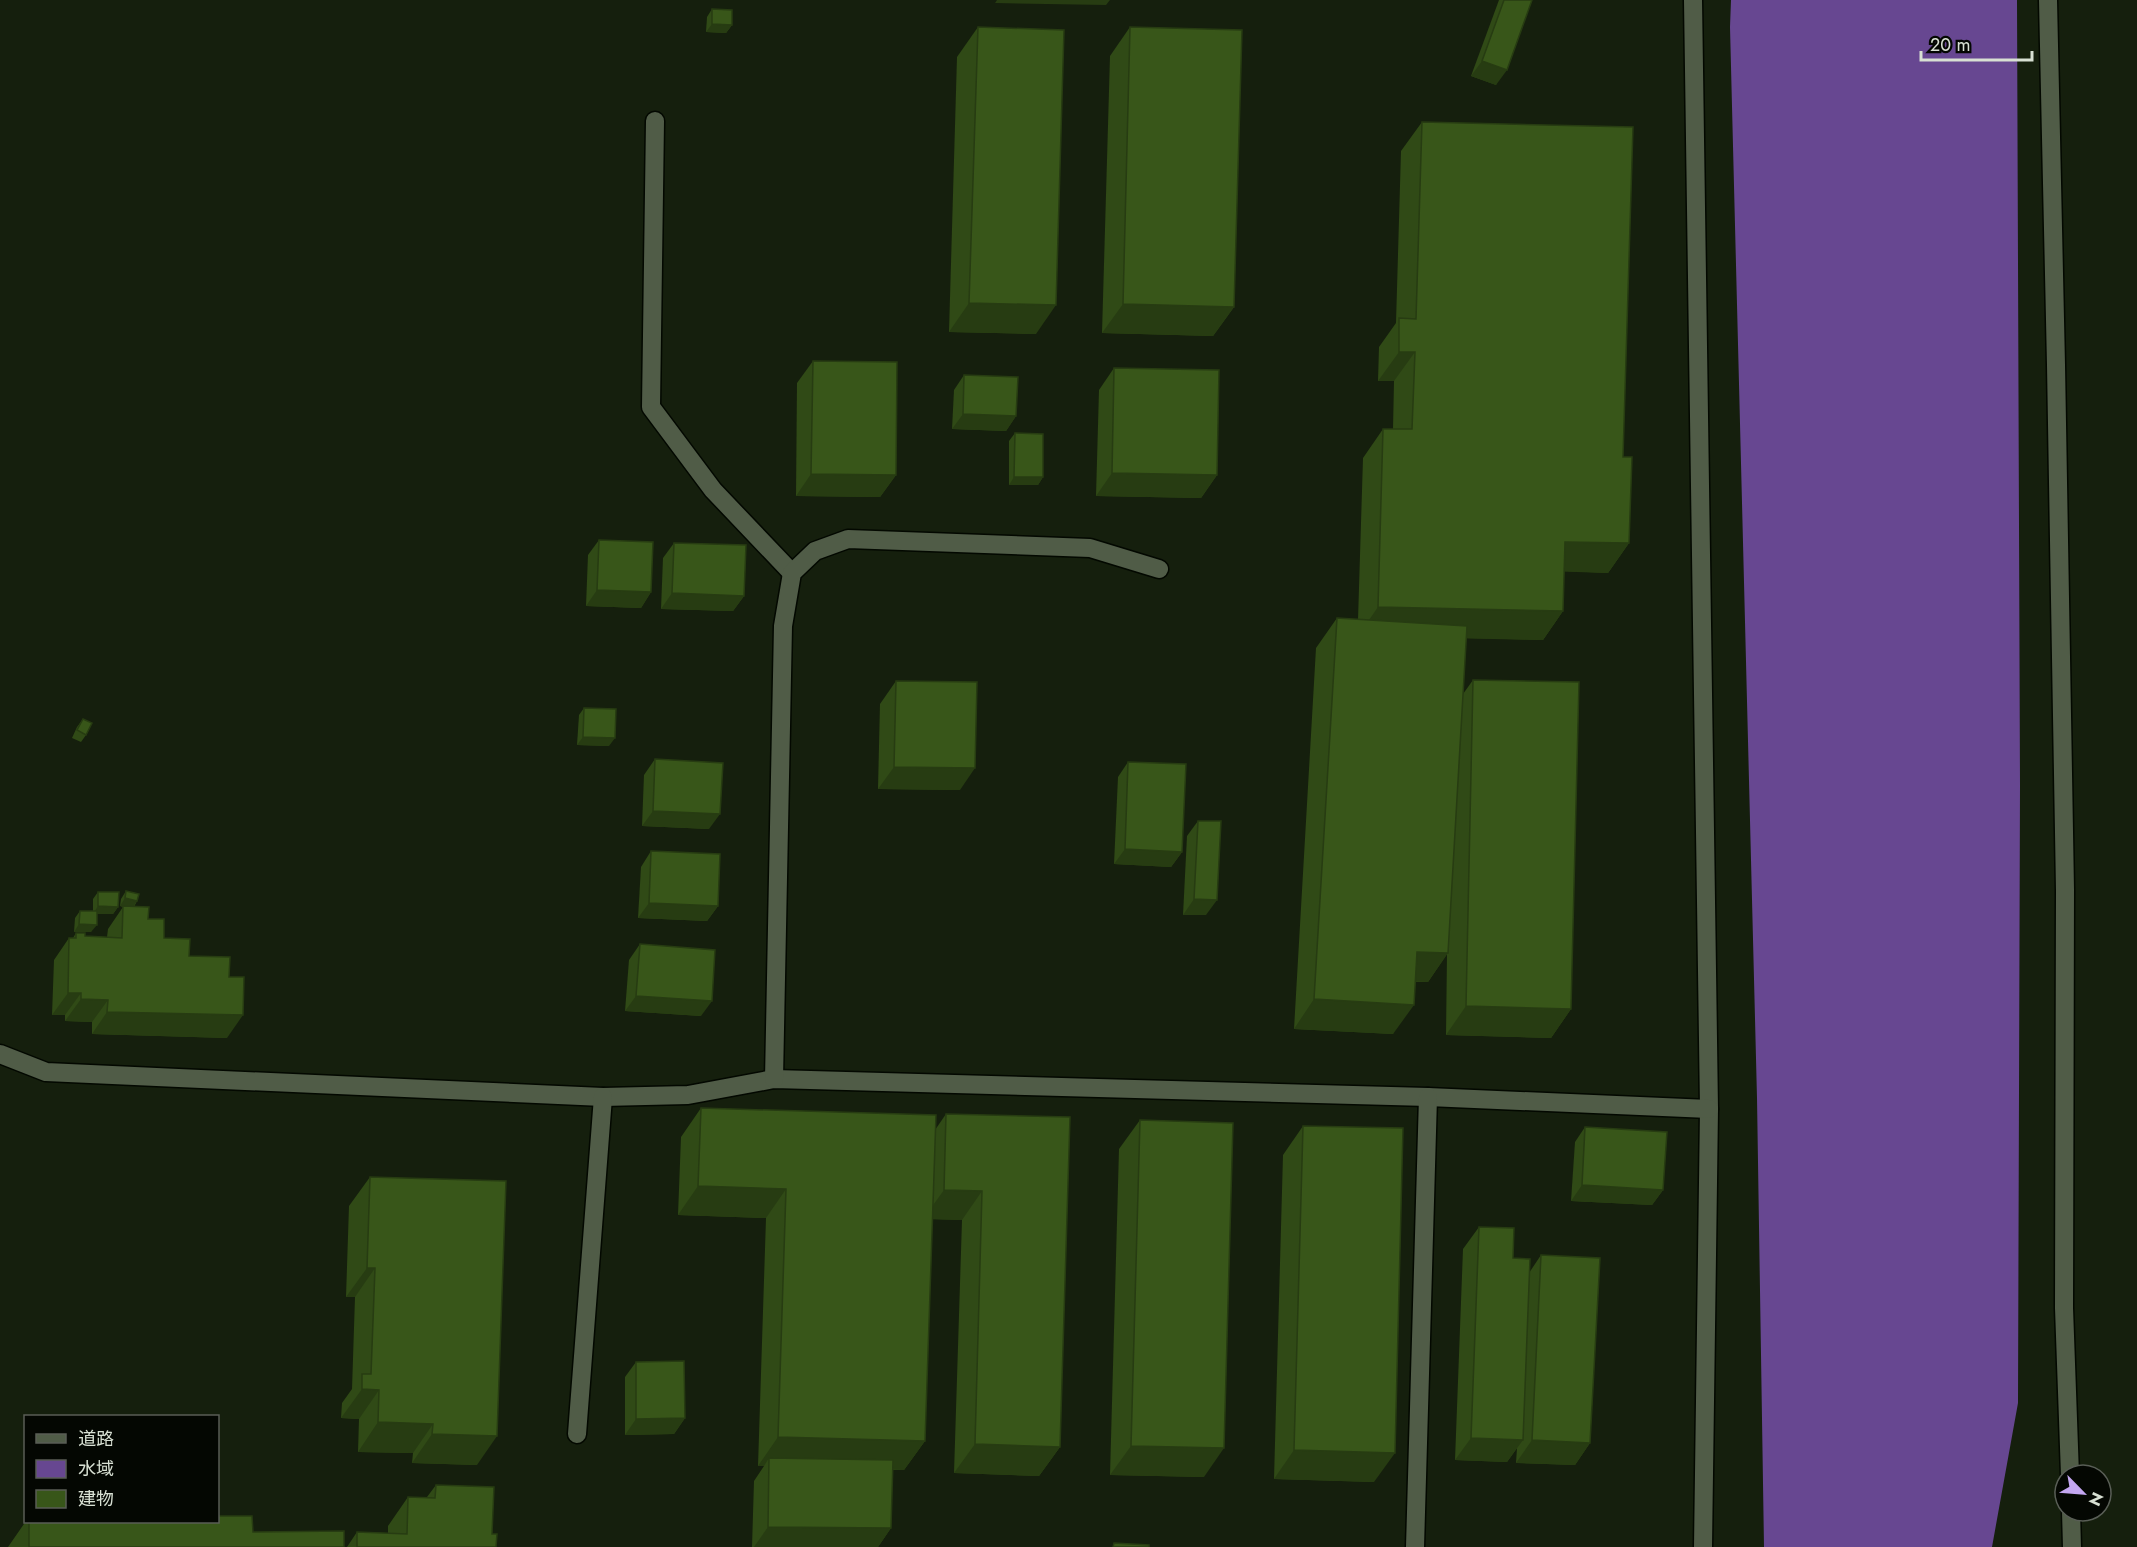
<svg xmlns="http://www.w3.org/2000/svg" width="2137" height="1547" viewBox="0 0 2137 1547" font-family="Jost,'Noto Sans JP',sans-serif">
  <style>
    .water { fill: #674791 }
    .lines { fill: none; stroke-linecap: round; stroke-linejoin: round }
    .minor-casing { stroke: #030800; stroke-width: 21 }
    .minor { stroke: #505c47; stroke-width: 18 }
    .wall { fill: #304a16 }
    .shaded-wall { fill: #273c12 }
    .building { fill: #385619; stroke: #273c12; stroke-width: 1.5 }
  </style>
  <rect width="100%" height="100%" fill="#151f0d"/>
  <polygon class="water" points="1731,0 2017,0 2020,786 2018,1403 1992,1547 1764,1547 1757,1098 1730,27"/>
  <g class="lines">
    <g class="minor-casing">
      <g id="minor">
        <polyline points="1693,0 1709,1109 1703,1547"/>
        <polyline points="2048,0 2056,365 2065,890 2064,1308 2070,1475"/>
        <polyline points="655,121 651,407 713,490 792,573"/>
        <polyline points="0,1054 46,1072 603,1097 688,1095 774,1079 1428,1097 1709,1109"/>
        <polyline points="774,1079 783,626 792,573 815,551 848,539 1090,548 1159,569"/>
        <polyline points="577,1434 603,1097"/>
        <polyline points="2071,1511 2072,1547"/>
        <polyline points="1415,1547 1428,1097"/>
      </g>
    </g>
    <use href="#minor" class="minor"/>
  </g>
  <g class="wall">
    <polygon points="1499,0 1532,0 1496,85 1471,76"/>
    <polygon points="712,9 732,25 726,33 706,32 707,17"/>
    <polygon points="978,27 1036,334 949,332 957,57"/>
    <polygon points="1130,27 1234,307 1213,336 1102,333 1110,56"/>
    <polygon points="1422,122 1623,457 1629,543 1608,573 1564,571 1563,611 1543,640 1466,638 1463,694 1473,680 1571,1009 1551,1038 1446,1035 1447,954 1428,982 1415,982 1393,1034 1294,1029 1316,648 1337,618 1358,620 1363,458 1383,429 1393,429 1394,381 1378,381 1379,347 1396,323 1401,151"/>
    <polygon points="813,361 896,475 880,497 796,496 797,383"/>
    <polygon points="1114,368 1217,475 1201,498 1096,496 1099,390"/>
    <polygon points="964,375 1016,416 1006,431 952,429 954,390"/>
    <polygon points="1015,433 1043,477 1038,485 1009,485 1009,441"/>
    <polygon points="599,540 651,592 641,608 586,606 588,555"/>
    <polygon points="674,543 744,596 733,611 661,609 663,558"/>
    <polygon points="896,681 960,790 878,789 880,704"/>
    <polygon points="584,708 609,746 577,745 579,715"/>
    <polygon points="83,719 86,735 81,742 72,738 77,727"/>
    <polygon points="655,759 709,829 642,826 644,775"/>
    <polygon points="1128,762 1182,852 1171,867 1114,864 1118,777"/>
    <polygon points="1198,821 1206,915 1183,915 1187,836"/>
    <polygon points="651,851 718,906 707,921 638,918 641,867"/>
    <polygon points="126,891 137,901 134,907 148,919 164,938 189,956 227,1038 92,1034 92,1022 65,1021 65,1015 52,1015 54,960 69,938 73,938 76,933 85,936 107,937 108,929 123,907 120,906 121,899"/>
    <polygon points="98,892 118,907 113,914 97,914 91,932 74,932 75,918 80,911 93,911 93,899"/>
    <polygon points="640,944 701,1016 625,1011 629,960"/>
    <polygon points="701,1108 935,1130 946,1114 1070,1117 1060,1447 1039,1476 954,1473 962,1220 932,1219 925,1441 904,1470 892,1470 891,1528 878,1547 752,1547 754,1481 764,1466 758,1466 766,1218 678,1215 681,1137"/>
    <polygon points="1140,1120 1204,1477 1110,1475 1119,1149"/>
    <polygon points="1303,1126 1374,1482 1274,1479 1283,1155"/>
    <polygon points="1585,1127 1663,1190 1652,1205 1571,1201 1575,1142"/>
    <polygon points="370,1177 477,1465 412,1463 413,1453 358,1452 359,1419 341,1418 342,1403 352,1389 355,1297 346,1297 349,1206"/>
    <polygon points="1479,1227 1529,1273 1541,1255 1590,1443 1575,1465 1516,1463 1517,1448 1507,1462 1455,1460 1463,1249"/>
    <polygon points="636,1362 685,1418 674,1434 625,1435 625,1377"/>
    <polygon points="436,1485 492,1534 496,1547 347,1547 357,1532 388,1533 388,1526 408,1497 427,1497"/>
    <polygon points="26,1521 218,1521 253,1532 344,1547 8,1547"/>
  </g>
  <g class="shaded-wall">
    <polygon points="997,0 1110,0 1106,5 995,3"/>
    <polygon points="712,24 732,25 726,33 706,32"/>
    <polygon points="1482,61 1507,70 1496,85 1471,76"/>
    <polygon points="969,303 1056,305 1036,334 949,332"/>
    <polygon points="1123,304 1234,307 1213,336 1102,333"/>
    <polygon points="1399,352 1415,352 1394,381 1378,381"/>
    <polygon points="963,414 1016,416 1006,431 952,429"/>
    <polygon points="1112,473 1217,475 1201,498 1096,496"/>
    <polygon points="811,474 896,475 880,497 796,496"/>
    <polygon points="1014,477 1043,477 1038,485 1009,485"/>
    <polygon points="1565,542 1629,543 1608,573 1545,571"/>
    <polygon points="597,590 651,592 641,608 586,606"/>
    <polygon points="672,593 744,596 733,611 661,609"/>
    <polygon points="1378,607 1563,611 1543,640 1358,636"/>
    <polygon points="583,737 615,738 609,746 577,745"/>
    <polygon points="894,767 975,768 960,790 878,789"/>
    <polygon points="653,811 720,814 709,829 642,826"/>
    <polygon points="1125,849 1182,852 1171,867 1114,864"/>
    <polygon points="125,898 137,901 132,909 120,906"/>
    <polygon points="1194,899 1217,900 1206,915 1183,915"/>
    <polygon points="649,903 718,906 707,921 638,918"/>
    <polygon points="98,906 118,907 113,914 93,914"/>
    <polygon points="79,924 97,925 91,932 74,932"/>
    <polygon points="1417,952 1448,953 1428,982 1397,981"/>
    <polygon points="68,993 81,993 65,1015 52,1015"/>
    <polygon points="636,996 712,1001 701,1016 625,1011"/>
    <polygon points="81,999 108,1000 92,1022 65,1021"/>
    <polygon points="1314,999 1414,1005 1393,1034 1294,1029"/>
    <polygon points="1466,1006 1571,1009 1551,1038 1446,1035"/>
    <polygon points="107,1012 243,1015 227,1038 92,1034"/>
    <polygon points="1582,1185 1663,1190 1652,1205 1571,1201"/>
    <polygon points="698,1186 786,1189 766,1218 678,1215"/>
    <polygon points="944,1190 982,1191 962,1220 923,1219"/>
    <polygon points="367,1268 375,1268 355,1297 346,1297"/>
    <polygon points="362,1389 379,1390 359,1419 341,1418"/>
    <polygon points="685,1418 674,1434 625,1435 636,1419"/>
    <polygon points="378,1422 433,1424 413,1453 358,1452"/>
    <polygon points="432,1434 497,1436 477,1465 412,1463"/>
    <polygon points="778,1437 925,1441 904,1470 769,1466 769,1458 764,1466 758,1466"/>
    <polygon points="1471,1438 1523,1440 1507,1462 1455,1460"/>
    <polygon points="1532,1440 1590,1443 1575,1465 1516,1463"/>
    <polygon points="975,1444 1060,1447 1039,1476 954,1473"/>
    <polygon points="1131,1446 1224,1448 1204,1477 1110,1475"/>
    <polygon points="1294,1450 1395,1453 1374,1482 1274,1479"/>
    <polygon points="768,1527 891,1528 878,1547 754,1547"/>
  </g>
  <g class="building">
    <polygon points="1504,0 1532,0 1507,70 1482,61"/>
    <polygon points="712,9 732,10 732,25 712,24"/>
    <polygon points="978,27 1064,30 1056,305 969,303"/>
    <polygon points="1130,27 1242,30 1234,307 1123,304"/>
    <polygon points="1422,122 1633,127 1623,457 1632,457 1629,543 1565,542 1563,611 1378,607 1383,429 1412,429 1415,352 1399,352 1399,318 1416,319"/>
    <polygon points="813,361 897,362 896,475 811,474"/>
    <polygon points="1114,368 1219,370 1217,475 1112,473"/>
    <polygon points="964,375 1018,377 1016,416 963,414"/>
    <polygon points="1015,433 1043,434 1043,477 1014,477"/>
    <polygon points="599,540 653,542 651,592 597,590"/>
    <polygon points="674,543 746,545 744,596 672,593"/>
    <polygon points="1337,618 1467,626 1448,953 1417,952 1414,1005 1314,999"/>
    <polygon points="1473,680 1579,682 1571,1009 1466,1006"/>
    <polygon points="896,681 977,682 975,768 894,767"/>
    <polygon points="584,708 616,709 615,738 583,737"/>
    <polygon points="83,719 92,723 86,735 77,730"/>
    <polygon points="655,759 723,763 720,814 653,811"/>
    <polygon points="1128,762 1186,764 1182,852 1125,849"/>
    <polygon points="1198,821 1221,821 1217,900 1194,899"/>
    <polygon points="651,851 720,854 718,906 649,903"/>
    <polygon points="126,891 139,894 137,901 125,898"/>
    <polygon points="98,892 119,892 118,907 98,906"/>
    <polygon points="123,906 149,907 148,919 164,919 164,938 190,939 189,956 230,957 229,977 244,977 243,1015 107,1012 108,1000 81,999 81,993 68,993 69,938 76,938 76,933 85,933 85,936 122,938"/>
    <polygon points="80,911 97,911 97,925 79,924"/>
    <polygon points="640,944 715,950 712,1001 636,996"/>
    <polygon points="701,1108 936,1115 925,1441 778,1437 786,1189 698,1186"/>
    <polygon points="946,1114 1070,1117 1060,1447 975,1444 982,1191 944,1190"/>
    <polygon points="1140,1120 1233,1123 1224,1448 1131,1446"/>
    <polygon points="1303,1126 1403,1128 1395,1453 1294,1450"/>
    <polygon points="1585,1127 1667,1132 1663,1190 1582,1185"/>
    <polygon points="370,1177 506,1181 497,1436 432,1434 433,1424 378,1422 379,1390 362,1389 362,1374 371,1374 375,1268 367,1268"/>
    <polygon points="1479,1227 1514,1228 1513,1258 1530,1259 1523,1440 1471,1438"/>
    <polygon points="1541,1255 1600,1258 1590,1443 1532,1440"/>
    <polygon points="684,1361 685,1418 636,1419 636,1362"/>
    <polygon points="769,1458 893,1460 891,1528 768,1527"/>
    <polygon points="436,1485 494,1487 492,1534 497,1534 496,1547 357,1547 357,1532 407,1534 408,1497 435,1498"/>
    <polygon points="218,1516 252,1516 253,1532 344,1531 344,1547 29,1547 29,1521 218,1521"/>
    <polygon points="1114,1543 1149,1545 1149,1547 1113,1547"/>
  </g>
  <rect x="24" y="1415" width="195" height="108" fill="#040702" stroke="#595e56" stroke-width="1.5"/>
  <rect x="36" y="1434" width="30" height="9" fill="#505c47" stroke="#595e56" stroke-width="1.5"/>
  <text x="78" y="1445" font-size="18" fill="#d8e0d3">道路</text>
  <rect x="36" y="1460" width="30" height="18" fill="#674791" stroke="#595e56" stroke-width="1.5"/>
  <text x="78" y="1475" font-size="18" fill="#d8e0d3">水域</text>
  <rect x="36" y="1490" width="30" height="18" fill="#385619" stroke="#595e56" stroke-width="1.5"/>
  <text x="78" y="1505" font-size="18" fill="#d8e0d3">建物</text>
  <g transform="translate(2083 1493) rotate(115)"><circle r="28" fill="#040702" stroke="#595e56" stroke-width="1.5"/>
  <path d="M0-4.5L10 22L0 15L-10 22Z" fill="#c4a7f1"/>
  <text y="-9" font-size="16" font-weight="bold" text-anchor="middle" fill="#d8e0d3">N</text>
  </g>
  <path d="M1921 51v9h111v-9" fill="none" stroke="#d8e0d3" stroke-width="3"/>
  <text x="1930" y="51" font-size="18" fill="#d8e0d3" stroke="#040702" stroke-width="4.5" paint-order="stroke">20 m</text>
</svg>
